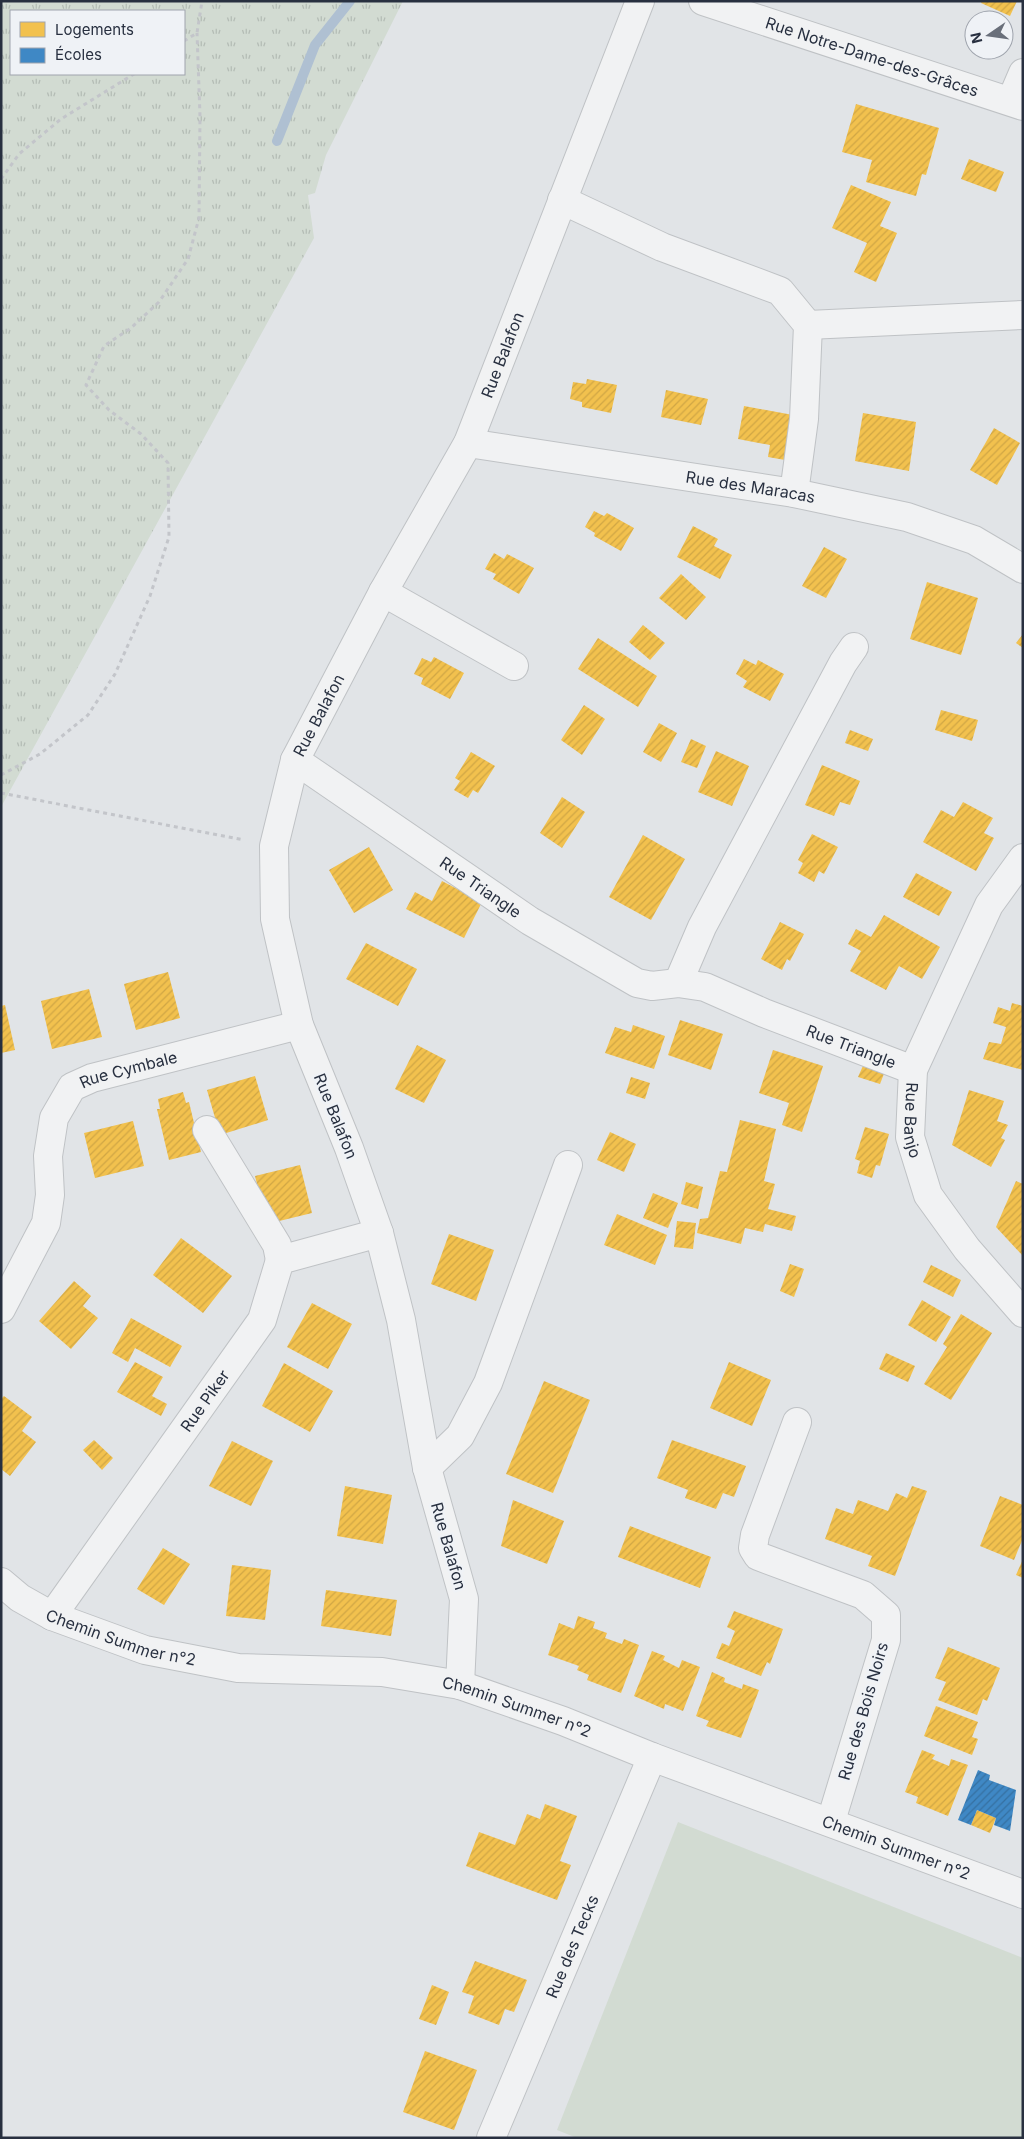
<svg xmlns="http://www.w3.org/2000/svg" width="1024" height="2139" viewBox="0 0 1024 2139" font-family="Inter,sans-serif">
  <style>
    .grass { fill: url(#grass-tufts); fill-rule: evenodd }
    .park { fill: #d2dbd2 }
    .homes { fill: url(#homes-hatch) }
    .schools { fill: url(#schools-hatch) }
    .lines { fill: none; stroke-linecap: round; stroke-linejoin: round }
    .stream { stroke: #afc0d2; stroke-width: 10 }
    .minor-casing { stroke: #bfc2c5; stroke-width: 30 }
    .path { stroke: #c3c5ca; stroke-width: 3; stroke-dasharray: 4 4; stroke-linecap: butt }
    .minor { stroke: #f1f2f3; stroke-width: 28 }
    .labels { text-anchor: middle; stroke-width: 5; stroke-linejoin: round; paint-order: stroke }
    .street-label { font-size: 16px; fill: #283040; stroke: #eff2f6 }
  </style>
  <defs>
    <pattern id="grass-tufts" width="24" height="20" patternUnits="userSpaceOnUse" patternTransform="scale(1.25)"><rect width="24" height="20" fill="#d2dbd2"/><path d="M3 7l-1-3M5 7V3M7 7l1-3M15 17l-1-3M17 17v-4M19 17l1-3" fill="none" stroke="#b4bcb5"/></pattern>
    <pattern id="homes-hatch" width="6" height="6" patternUnits="userSpaceOnUse" patternTransform="scale(1.25)"><rect width="6" height="6" fill="#f2c14e"/><path d="M-1 1l2-2M0 6l6-6M5 7l2-2" fill="none" stroke="#d0a645"/></pattern>
    <pattern id="schools-hatch" width="6" height="6" patternUnits="userSpaceOnUse" patternTransform="scale(1.25)"><rect width="6" height="6" fill="#3f88c5"/><path d="M-1 1l2-2M0 6l6-6M5 7l2-2" fill="none" stroke="#3570a1"/></pattern>
  </defs>
  <rect width="100%" height="100%" fill="#e1e4e7"/>
  <path class="grass" d="M 1,1 L 403,1 L 326,155 L 315,193 L 308,195 L 314,238 L 1,807 ZM 11,11 L 184,11 L 184,74 L 11,74 Z"/>
  <polygon class="park" points="678,1822 1023,1958 1023,2138 577,2138 557,2130"/>
  <g class="homes">
    <polygon points="982,1 1017,1 1010,16 981,3"/>
    <polygon points="856,104 939,128 926,175 922,174 916,196 866,182 872,160 842,152"/>
    <polygon points="969,159 1004,172 996,192 961,179"/>
    <polygon points="851,185 891,202 880,226 897,233 876,282 854,272 867,243 832,228"/>
    <polygon points="587,379 617,385 611,413 582,407 582,402 570,399 573,382 586,384"/>
    <polygon points="666,390 708,399 701,425 661,417"/>
    <polygon points="744,406 793,415 785,460 768,457 770,445 738,439"/>
    <polygon points="863,413 916,422 909,471 855,461"/>
    <polygon points="994,428 1020,443 997,485 970,470"/>
    <polygon points="594,511 604,516 607,513 634,528 621,551 594,536 595,533 585,527"/>
    <polygon points="693,526 718,539 714,546 732,555 720,579 677,557"/>
    <polygon points="824,547 847,559 826,598 802,586"/>
    <polygon points="494,553 504,559 507,554 534,568 519,594 493,579 496,574 485,569"/>
    <polygon points="681,574 706,597 686,620 659,598"/>
    <polygon points="927,582 978,598 961,655 910,639"/>
    <polygon points="643,625 665,643 650,660 629,642"/>
    <polygon points="1023,634 1023,648 1016,643"/>
    <polygon points="598,638 657,676 638,707 578,669"/>
    <polygon points="434,657 464,673 450,699 421,684 423,678 414,674 422,658 431,662"/>
    <polygon points="744,659 756,665 758,660 784,674 770,701 743,687 747,681 736,674"/>
    <polygon points="584,705 605,719 582,755 561,740"/>
    <polygon points="941,710 978,720 972,741 935,730"/>
    <polygon points="659,723 677,733 661,762 643,752"/>
    <polygon points="850,730 873,739 868,751 845,743"/>
    <polygon points="691,739 706,746 697,768 681,762"/>
    <polygon points="716,751 749,766 732,806 698,792"/>
    <polygon points="471,752 495,766 478,793 473,790 468,798 454,790 460,781 455,778"/>
    <polygon points="822,765 860,781 850,805 840,802 834,816 805,805"/>
    <polygon points="562,797 585,812 562,848 540,833"/>
    <polygon points="963,802 993,818 984,833 994,838 976,871 923,842 941,810 954,817"/>
    <polygon points="812,834 838,847 824,874 819,871 814,882 798,873 803,863 798,860"/>
    <polygon points="643,835 685,859 651,920 609,897"/>
    <polygon points="369,847 393,890 354,913 329,870"/>
    <polygon points="916,873 952,892 939,916 903,897"/>
    <polygon points="442,881 482,902 464,938 406,909 415,892 432,901"/>
    <polygon points="884,915 940,947 922,979 899,966 886,990 850,971 861,951 848,944 856,929 871,937"/>
    <polygon points="780,922 804,934 790,961 787,959 782,970 761,959"/>
    <polygon points="366,943 417,969 398,1006 346,979"/>
    <polygon points="168,972 180,1018 136,1030 124,984"/>
    <polygon points="89,989 102,1037 52,1049 41,1001"/>
    <polygon points="1012,1003 1023,1006 1023,1070 983,1059 989,1042 1001,1044 1006,1027 993,1023 998,1007 1010,1011"/>
    <polygon points="5,1005 15,1050 1,1053 1,1006"/>
    <polygon points="680,1020 723,1034 711,1070 668,1055"/>
    <polygon points="633,1025 665,1036 654,1069 605,1053 615,1027 631,1032"/>
    <polygon points="417,1045 446,1060 424,1103 395,1089"/>
    <polygon points="773,1050 823,1066 802,1132 782,1125 789,1103 759,1093"/>
    <polygon points="866,1059 887,1066 880,1084 858,1077"/>
    <polygon points="255,1076 268,1120 220,1135 207,1090"/>
    <polygon points="631,1077 650,1083 645,1099 626,1093"/>
    <polygon points="969,1090 1004,1101 997,1121 1008,1125 1001,1138 1005,1140 991,1167 952,1145"/>
    <polygon points="183,1092 186,1103 189,1102 201,1152 169,1160 157,1109 160,1109 158,1099"/>
    <polygon points="740,1120 776,1129 764,1181 775,1184 768,1209 796,1216 792,1231 765,1224 763,1232 745,1228 741,1244 697,1233 700,1219 708,1218 720,1171 727,1172"/>
    <polygon points="133,1121 144,1166 95,1178 84,1133"/>
    <polygon points="865,1127 889,1134 880,1166 876,1165 872,1178 857,1173 860,1161 855,1159"/>
    <polygon points="610,1132 636,1144 624,1172 597,1160"/>
    <polygon points="300,1165 312,1213 267,1224 255,1176"/>
    <polygon points="1016,1181 1023,1184 1023,1256 996,1227"/>
    <polygon points="686,1182 703,1187 698,1209 681,1204"/>
    <polygon points="653,1193 678,1203 668,1228 643,1218"/>
    <polygon points="617,1214 667,1235 655,1265 604,1245"/>
    <polygon points="677,1221 696,1223 693,1249 674,1247"/>
    <polygon points="449,1234 494,1250 476,1301 431,1284"/>
    <polygon points="181,1238 232,1276 203,1313 153,1275"/>
    <polygon points="790,1264 804,1269 794,1297 780,1291"/>
    <polygon points="931,1265 961,1280 953,1297 923,1282"/>
    <polygon points="74,1281 91,1296 83,1306 98,1318 71,1349 39,1321"/>
    <polygon points="922,1300 951,1317 936,1342 908,1325"/>
    <polygon points="312,1303 352,1324 328,1369 287,1347"/>
    <polygon points="961,1314 992,1333 951,1400 924,1384 947,1347 943,1344"/>
    <polygon points="131,1318 182,1346 170,1367 135,1348 128,1362 112,1353"/>
    <polygon points="886,1353 915,1366 908,1382 879,1369"/>
    <polygon points="135,1362 163,1377 152,1396 167,1404 161,1416 117,1392"/>
    <polygon points="729,1362 771,1380 752,1426 710,1408"/>
    <polygon points="284,1363 333,1391 310,1432 262,1406"/>
    <polygon points="544,1381 590,1400 553,1493 506,1474"/>
    <polygon points="4,1396 32,1417 22,1431 36,1442 10,1476 1,1469 1,1399"/>
    <polygon points="94,1440 113,1458 102,1470 83,1450"/>
    <polygon points="672,1440 746,1466 734,1497 723,1493 716,1509 685,1498 688,1490 657,1478"/>
    <polygon points="232,1441 273,1461 251,1506 209,1486"/>
    <polygon points="345,1486 392,1495 383,1544 337,1536"/>
    <polygon points="912,1486 927,1491 895,1576 868,1566 872,1556 825,1539 836,1508 853,1514 858,1500 888,1511 896,1493 907,1498"/>
    <polygon points="1000,1496 1023,1505 1023,1538 1014,1560 980,1546"/>
    <polygon points="513,1500 564,1521 547,1564 501,1546"/>
    <polygon points="630,1526 711,1557 700,1588 618,1557"/>
    <polygon points="163,1548 190,1564 164,1605 137,1589"/>
    <polygon points="1023,1559 1023,1578 1016,1575"/>
    <polygon points="232,1565 271,1570 265,1620 226,1616"/>
    <polygon points="326,1590 397,1600 391,1636 321,1626"/>
    <polygon points="734,1611 783,1629 770,1664 767,1662 761,1676 716,1658 722,1643 729,1646 735,1631 727,1627"/>
    <polygon points="578,1616 595,1622 593,1628 607,1633 605,1638 622,1644 624,1639 639,1645 621,1693 587,1680 589,1675 577,1670 579,1666 548,1655 559,1623 574,1629"/>
    <polygon points="948,1647 1000,1668 987,1701 983,1699 977,1715 938,1700 946,1682 935,1678"/>
    <polygon points="652,1651 665,1656 663,1660 679,1668 682,1660 700,1667 683,1711 665,1704 664,1709 634,1696"/>
    <polygon points="712,1672 725,1678 724,1682 742,1689 743,1684 759,1690 741,1738 706,1726 709,1721 696,1716"/>
    <polygon points="936,1706 978,1722 972,1737 978,1739 972,1755 924,1736"/>
    <polygon points="922,1750 935,1755 932,1759 949,1766 951,1759 968,1765 948,1816 916,1803 918,1797 905,1792"/>
    <polygon points="545,1804 577,1816 560,1861 571,1865 557,1900 466,1866 479,1832 515,1845 527,1814 540,1819"/>
    <polygon points="977,1810 996,1818 990,1833 971,1825"/>
    <polygon points="475,1961 527,1980 514,2012 505,2009 499,2025 468,2013 474,1996 462,1992"/>
    <polygon points="432,1985 449,1992 436,2025 419,2019"/>
    <polygon points="425,2051 477,2070 454,2130 403,2112"/>
  </g>
  <polygon class="schools" points="978,1770 990,1775 989,1780 1016,1790 1010,1831 994,1825 996,1818 977,1810 971,1825 958,1820"/>
  <g class="lines">
    <polyline class="stream" points="277,141 315,45 350,1"/>
    <g class="minor-casing">
      <g id="minor">
        <path id="s1" d="M 703,1 L 1023,106"/>
        <polyline points="1011,101 1023,73"/>
        <polyline points="562,200 662,247 780,291 808,325 804,419 794,493"/>
        <polyline points="808,325 1023,315"/>
        <path id="s2" d="M 468,443 L 794,493 L 907,517 L 974,540 L 1023,569"/>
        <polyline points="383,592 514,666"/>
        <path id="s3" d="M 295,760 L 530,921 L 637,983 L 652,986 L 678,983 L 705,987 L 764,1013 L 913,1070"/>
        <path id="s4" d="M 1023,858 L 989,905 L 913,1070 L 910,1137 L 928,1195 L 967,1249 L 1023,1313"/>
        <polyline points="678,983 702,927 843,663 854,647"/>
        <polyline points="207,1130 277,1245 280,1260"/>
        <path id="s5" d="M 1,1309 L 46,1223 L 50,1195 L 48,1156 L 54,1118 L 72,1087 L 92,1078 L 299,1025"/>
        <polyline points="797,1422 755,1535 753,1548 758,1556 863,1595 886,1615 886,1640 831,1821"/>
        <polyline points="427,1468 460,1436 488,1383 568,1165"/>
        <path id="s6" d="M 1,1582 L 20,1598 L 52,1616 L 145,1650 L 238,1668 L 382,1672 L 460,1685 L 563,1721 L 652,1757 L 1023,1894"/>
        <path id="s7" d="M 52,1616 L 262,1320 L 280,1260 L 379,1233"/>
        <path id="s8" d="M 460,1685 L 464,1599 L 427,1468 L 401,1320 L 379,1233 L 349,1148 L 299,1025 L 275,919 L 274,846 L 295,760 L 383,592 L 468,443 L 640,1"/>
        <path id="s9" d="M 491,2138 L 652,1757"/>
      </g>
    </g>
    <g class="path">
      <polyline points="184,41 197,33 202,1"/>
      <polyline points="1,179 19,154 61,119 134,74"/>
      <polyline points="1,775 40,754 88,715 115,674 150,596 169,537 168,463 141,434 109,410 86,385 104,346 131,328 159,302 188,259 199,218 200,116 197,33"/>
      <polyline points="1,793 244,840"/>
    </g>
    <use href="#minor" class="minor"/>
  </g>
  <g class="labels">
    <g class="street-label">
      <text dy="6" stroke="none"><textPath href="#s1" startOffset="178">Rue Notre-Dame-des-Grâces</textPath></text>
      <text dy="6" stroke="none"><textPath href="#s8" startOffset="1411">Rue Balafon</textPath></text>
      <text dy="6" stroke="none"><textPath href="#s2" startOffset="286">Rue des Maracas</textPath></text>
      <text dy="6" stroke="none"><textPath href="#s8" startOffset="1006">Rue Balafon</textPath></text>
      <text dy="6" stroke="none"><textPath href="#s3" startOffset="225">Rue Triangle</textPath></text>
      <text dy="6" stroke="none"><textPath href="#s3" startOffset="635">Rue Triangle</textPath></text>
      <text dy="6" stroke="none"><textPath href="#s5" startOffset="298">Rue Cymbale</textPath></text>
      <text transform="translate(336 1116) rotate(68)" y="6">Rue Balafon</text>
      <text dy="6" stroke="none"><textPath href="#s4" startOffset="290">Rue Banjo</textPath></text>
      <text dy="6" stroke="none"><textPath href="#s7" startOffset="264">Rue Piker</textPath></text>
      <text transform="translate(449 1546) rotate(74)" y="6">Rue Balafon</text>
      <text dy="6" stroke="none"><textPath href="#s6" startOffset="134">Chemin Summer n°2</textPath></text>
      <text dy="6" stroke="none"><textPath href="#s6" startOffset="539">Chemin Summer n°2</textPath></text>
      <text transform="translate(863 1711) rotate(-74)" y="6">Rue des Bois Noirs</text>
      <text dy="6" stroke="none"><textPath href="#s6" startOffset="944">Chemin Summer n°2</textPath></text>
      <text dy="6" stroke="none"><textPath href="#s9" startOffset="208">Rue des Tecks</textPath></text>
    </g>
  </g>
  <rect width="1024" height="2139" fill="none" stroke="#283040" stroke-width="5"/>
  <rect x="10" y="10" width="175" height="65" fill="#eff2f6" stroke="#9fa4ad"/>
  <rect x="20" y="22" width="25" height="15" fill="#f2c14e" stroke="#9fa4ad"/>
  <text x="55" y="35" font-size="15" fill="#283040">Logements</text>
  <rect x="20" y="48" width="25" height="15" fill="#3f88c5" stroke="#9fa4ad"/>
  <text x="55" y="60" font-size="15" fill="#283040">Écoles</text>
  <g transform="translate(989 35) rotate(257)"><circle r="24" fill="#eff2f6" stroke="#9fa4ad"/>
  <path d="M0-4L9 19L0 12L-9 19Z" fill="#696f7a"/>
  <text y="-8" font-size="14" font-weight="bold" text-anchor="middle" fill="#283040">N</text>
  </g>
</svg>
